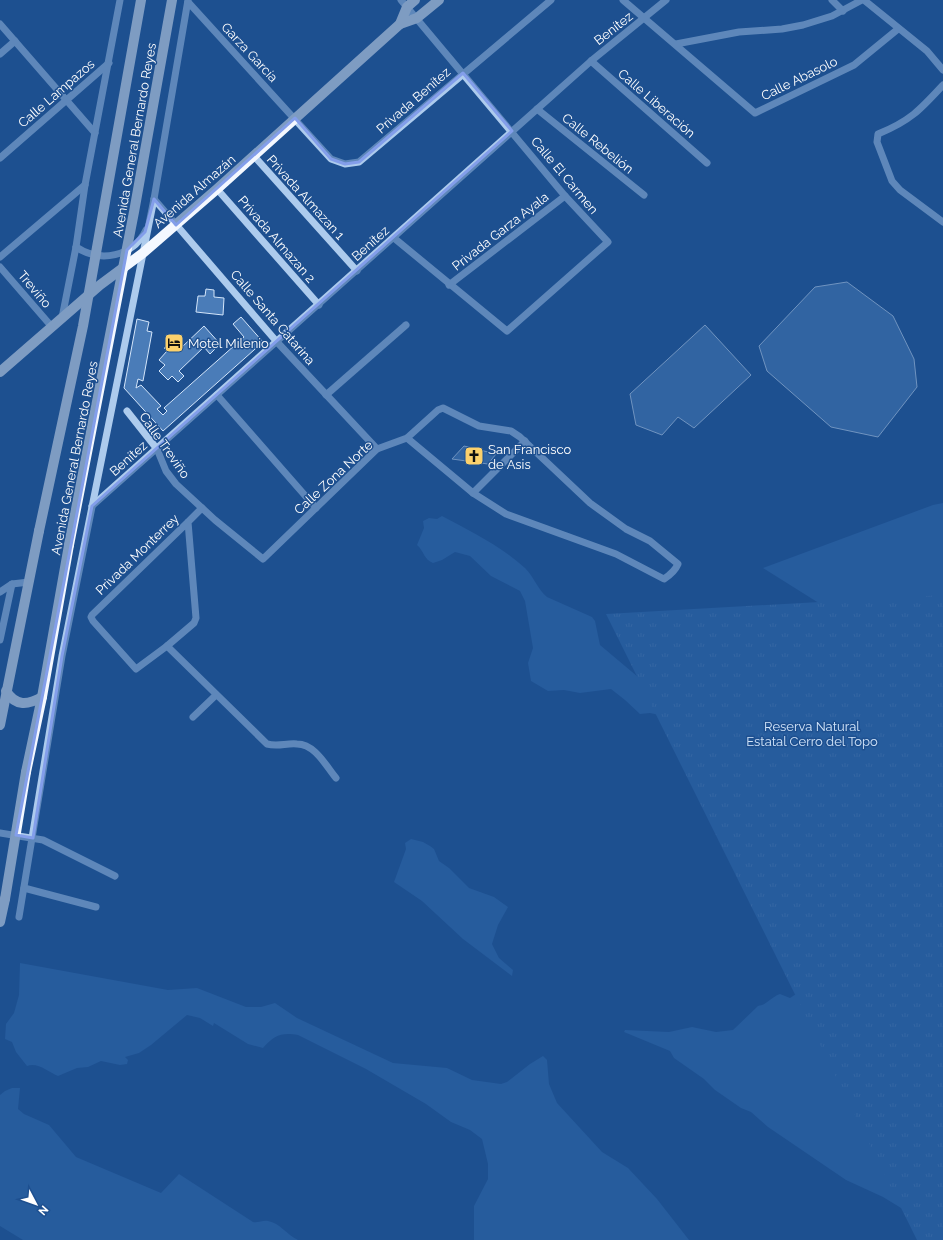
<svg xmlns="http://www.w3.org/2000/svg" width="943" height="1240" viewBox="0 0 943 1240" font-family="Raleway,sans-serif">
  <style>
    .grass { fill: #316aad }
    .park { fill: url(#park-tufts) }
    .building { fill: #4a7cb8; stroke: #d3e5fa }
    .lines { fill: none; stroke-linecap: round; stroke-linejoin: round }
    .minor { stroke: #adcbed; stroke-width: 7 }
    .major { stroke: #f4f8ff; stroke-width: 10 }
    .major-bridge { stroke: #f4f8ff; stroke-width: 10 }
    .marked { fill: none; stroke: #839eea; stroke-width: 3; stroke-linejoin: round }
    .labels { text-anchor: middle; stroke-width: 3; stroke-linejoin: round; paint-order: stroke }
    .street-label { font-size: 13px; fill: #fff; stroke: #1e5090 }
    .poi-label { font-size: 13px; fill: #fff; stroke: #1e5090; text-anchor: start }
    .park-label { font-size: 13px; fill: #d3e5fa; stroke: #1e5090 }
  </style>
  <defs>
    <pattern id="park-tufts" width="24" height="20" patternUnits="userSpaceOnUse"><rect width="24" height="20" fill="#316aad"/><path d="M3 7l-1-3M5 7V3M7 7l1-3M15 17l-1-3M17 17v-4M19 17l1-3" fill="none" stroke="#5080b9"/></pattern>
  </defs>
  <rect width="100%" height="100%" fill="#1e5090"/>
  <g class="grass">
    <polygon points="943,503 943,681 763,568 933,505"/>
    <path d="M 442,516 C 470,531 501,546 525,568 C 534,577 538,590 547,597 L 592,617 L 595,621 L 600,645 L 644,682 L 659,715 L 650,713 L 640,714 L 625,700 L 611,689 L 580,693 L 564,690 L 548,691 L 531,681 L 528,663 L 533,648 L 525,601 L 520,591 L 491,576 L 470,556 L 455,552 L 442,560 L 433,563 C 424,560 424,551 417,545 L 424,528 L 423,521 L 429,518 L 437,519 Z"/>
    <polygon points="411,839 423,842 430,846 434,849 439,861 449,868 469,888 494,897 508,907 498,925 492,944 499,958 513,970 512,976 463,939 422,901 394,882 406,849 405,843"/>
    <path d="M 20,963 L 168,990 L 197,988 L 246,1007 L 261,1007 L 275,1003 L 297,1018 L 393,1063 L 447,1068 L 472,1080 L 501,1084 L 507,1082 L 530,1064 L 543,1056 L 547,1060 L 549,1084 L 557,1103 L 602,1152 L 628,1168 L 657,1199 L 689,1240 L 474,1240 L 474,1206 L 488,1179 L 488,1164 L 482,1139 L 470,1130 L 451,1122 L 426,1104 L 366,1069 L 298,1035 C 282,1032 274,1035 263,1048 L 248,1044 L 214,1023 L 213,1026 L 200,1018 L 187,1015 L 151,1045 L 139,1053 L 125,1057 L 128,1060 L 127,1064 L 120,1065 L 101,1061 L 88,1067 L 77,1068 L 58,1076 C 48,1072 38,1062 27,1066 L 16,1052 L 12,1042 L 5,1039 L 6,1024 L 14,1013 L 19,995 Z"/>
    <path d="M 802,990 L 943,1240 L 929,1225 L 883,1197 L 846,1180 L 768,1127 L 751,1112 L 741,1108 L 715,1090 L 704,1079 L 674,1058 L 670,1051 L 624,1032 L 625,1030 L 669,1032 L 692,1027 L 716,1032 L 733,1030 L 758,1006 C 767,1005 771,997 780,994 L 790,998 Z"/>
    <path d="M 12,1088 L 20,1088 L 18,1109 L 24,1114 L 49,1125 L 76,1157 L 161,1193 L 179,1174 L 253,1222 C 258,1223 263,1220 268,1221 C 280,1223 287,1235 298,1240 L 23,1240 L 0,1226 L 0,1095 L 5,1091 Z"/>
  </g>
  <polygon class="park" points="943,595 943,1240 917,1240 606,614"/>
  <g class="building">
    <polygon points="847,282 893,316 914,359 917,387 878,437 831,427 767,371 759,346 815,287"/>
    <polygon points="206,289 214,290 214,297 224,298 223,315 196,312 198,296 205,296"/>
    <polygon points="241,317 263,342 163,431 124,388 137,319 149,322 147,331 152,332 143,381 138,379 136,388 141,385 161,406 157,409 163,415 167,411 164,408 244,337 233,324"/>
    <polygon points="705,325 751,375 694,428 678,417 662,435 636,425 630,394"/>
    <polygon points="204,326 220,344 210,354 204,347 179,371 184,376 178,382 172,376 168,380 159,371 165,365 159,360 167,351 164,348 173,340 181,348"/>
    <polygon points="464,446 496,454 488,464 452,459"/>
  </g>
  <g class="lines">
    <g class="minor">
      <polyline points="623,0 755,113 854,65 898,29"/>
      <polyline points="832,0 843,11"/>
      <polyline points="864,0 927,51 943,70"/>
      <polyline points="188,2 331,159 345,164 359,162 551,0"/>
      <polyline points="0,24 95,133"/>
      <polyline points="676,44 739,32 782,29 803,25 832,16 862,0"/>
      <polyline points="0,54 15,41"/>
      <polyline points="591,61 707,163"/>
      <path d="M 943,85 C 920,110 910,121 878,134 L 877,142 L 892,181 L 900,190 L 943,222"/>
      <polyline points="537,109 644,195"/>
      <polyline points="254,156 357,271"/>
      <polyline points="0,158 109,63"/>
      <polyline points="217,189 319,305"/>
      <polyline points="154,199 277,342 377,449"/>
      <polyline points="394,238 507,331 608,242 565,196 401,0"/>
      <path d="M 76,247 C 100,263 133,257 146,230"/>
      <polyline points="0,257 85,185"/>
      <polyline points="0,267 52,327"/>
      <polyline points="449,285 565,196"/>
      <polyline points="62,318 76,247 85,185 120,0"/>
      <polyline points="217,395 316,508"/>
      <polyline points="326,395 406,325"/>
      <path d="M 127,411 L 157,449 L 166,471 L 176,484 L 215,520 L 263,559 L 377,449 L 407,438 L 438,410 L 443,408 L 479,426 L 511,431 L 520,437 L 590,503 L 626,529 L 650,541 L 678,564 C 675,571 670,575 664,579 L 616,554 L 506,514 L 473,493 L 407,438"/>
      <polyline points="473,493 525,441"/>
      <polyline points="92,506 591,61 666,0"/>
      <polyline points="188,522 196,618 194,623 167,646 136,669 93,621 91,617 92,615 188,522 202,508"/>
      <polyline points="0,592 12,584 29,582"/>
      <polyline points="0,640 12,584"/>
      <path d="M 167,646 L 267,744 C 278,747 286,743 297,744 C 315,744 326,766 336,778"/>
      <polyline points="193,717 216,695"/>
      <polyline points="0,833 43,840 115,876"/>
      <polyline points="24,888 96,907"/>
      <polyline points="19,917 62,656 154,199 188,0"/>
    </g>
    <g class="major">
      <polyline points="400,24 417,18 439,0"/>
      <polyline points="0,372 100,285 143,253 217,189 400,24 407,7 415,0"/>
      <path d="M 6,691 C 16,707 28,705 42,697"/>
      <polyline points="0,725 39,531"/>
      <polyline points="26,772 42,697 69,545"/>
      <polyline points="0,922 5,899"/>
    </g>
    <g class="major-bridge">
      <polyline points="39,531 83,326 141,0"/>
      <polyline points="69,545 134,212 172,0"/>
      <polyline points="5,899 26,772"/>
    </g>
  </g>
  <path d="M0 0H943V1240H0ZM 463,73 L 512,131 L 92,506 L 62,656 L 33,838 L 16,835 L 127,250 L 145,232 L 154,199 L 176,225 L 295,118 L 331,159 L 345,164 L 359,162 Z" fill="#1e5090" fill-opacity=".55" fill-rule="evenodd"/>
  <path class="marked" d="M 463,73 L 512,131 L 92,506 L 62,656 L 33,838 L 16,835 L 127,250 L 145,232 L 154,199 L 176,225 L 295,118 L 331,159 L 345,164 L 359,162 Z"/>
  <defs>
    <g id="hotel-square" transform="scale(1)"><rect x="-9" y="-9" width="18" height="18" rx="4" fill="#fcd16c" stroke="#1e5090"/><path d="M-6-4.5h1.5V1H6V5H4.5V3h-9V5H-6ZM-4 0a1.8 1.8 0 1 1 3.6 0ZM.5 0V-2.5h3Q6-2.5 6 0Z" fill="#111"/></g>
    <g id="church-square" transform="scale(1)"><rect x="-9" y="-9" width="18" height="18" rx="4" fill="#fcd16c" stroke="#1e5090"/><path d="M-1.2-6h2.4v3.5h3.3v2.4h-3.3V6h-2.4V-.1h-3.3v-2.4h3.3Z" fill="#111"/></g>
  </defs>
  <g fill-rule="evenodd">
    <use href="#hotel-square" x="174" y="343"/>
    <use href="#church-square" x="474" y="456"/>
  </g>
  <g class="labels">
    <g class="street-label">
      <text transform="translate(613 28) rotate(-38)" y="5">Benítez</text>
      <text transform="translate(250 52) rotate(47)" y="5">Garza García</text>
      <text transform="translate(799 78) rotate(-26)" y="5">Calle Abasolo</text>
      <text transform="translate(56 93) rotate(-41)" y="5">Calle Lampazos</text>
      <text transform="translate(413 100) rotate(-41)" y="5">Privada Benítez</text>
      <text transform="translate(657 103) rotate(41)" y="5">Calle Liberación</text>
      <text transform="translate(134 140) rotate(-80)" y="5">Avenida General Bernardo Reyes</text>
      <text transform="translate(598 143) rotate(39)" y="5">Calle Rebelión</text>
      <text transform="translate(565 175) rotate(50)" y="5">Calle El Carmen</text>
      <text transform="translate(194 191) rotate(-41)" y="5">Avenida Almazán</text>
      <text transform="translate(306 197) rotate(48)" y="5">Privada Almazan 1</text>
      <text transform="translate(500 231) rotate(-38)" y="5">Privada Garza Ayala</text>
      <text transform="translate(277 239) rotate(49)" y="5">Privada Almazan 2</text>
      <text transform="translate(370 243) rotate(-42)" y="5">Benítez</text>
      <text transform="translate(35 289) rotate(50)" y="5">Treviño</text>
      <text transform="translate(273 317) rotate(49)" y="5">Calle Santa Catarina</text>
      <text transform="translate(165 445) rotate(55)" y="5">Calle Treviño</text>
      <text transform="translate(74 458) rotate(-79)" y="5">Avenida General Bernardo Reyes</text>
      <text transform="translate(128 458) rotate(-42)" y="5">Benítez</text>
      <text transform="translate(333 477) rotate(-43)" y="5">Calle Zona Norte</text>
      <text transform="translate(137 554) rotate(-44)" y="5">Privada Monterrey</text>
    </g>
    <g class="poi-label">
      <text x="188" y="348">Motel Milenio</text>
      <text x="488" y="454">San Francisco<tspan x="488" dy="15">de Asis</tspan></text>
    </g>
    <g class="park-label">
      <text x="812" y="731">Reserva Natural<tspan x="812" dy="15">Estatal Cerro del Topo</tspan></text>
    </g>
  </g>
  <g transform="translate(36 1204) rotate(131)" stroke="#1e5090" stroke-width="3" paint-order="stroke">
  <path d="M0-3L7 15L0 10L-7 15Z" fill="#ffffff"/>
  <text y="-6" font-size="11" font-weight="bold" text-anchor="middle" fill="#ffffff">N</text>
  </g>
</svg>
